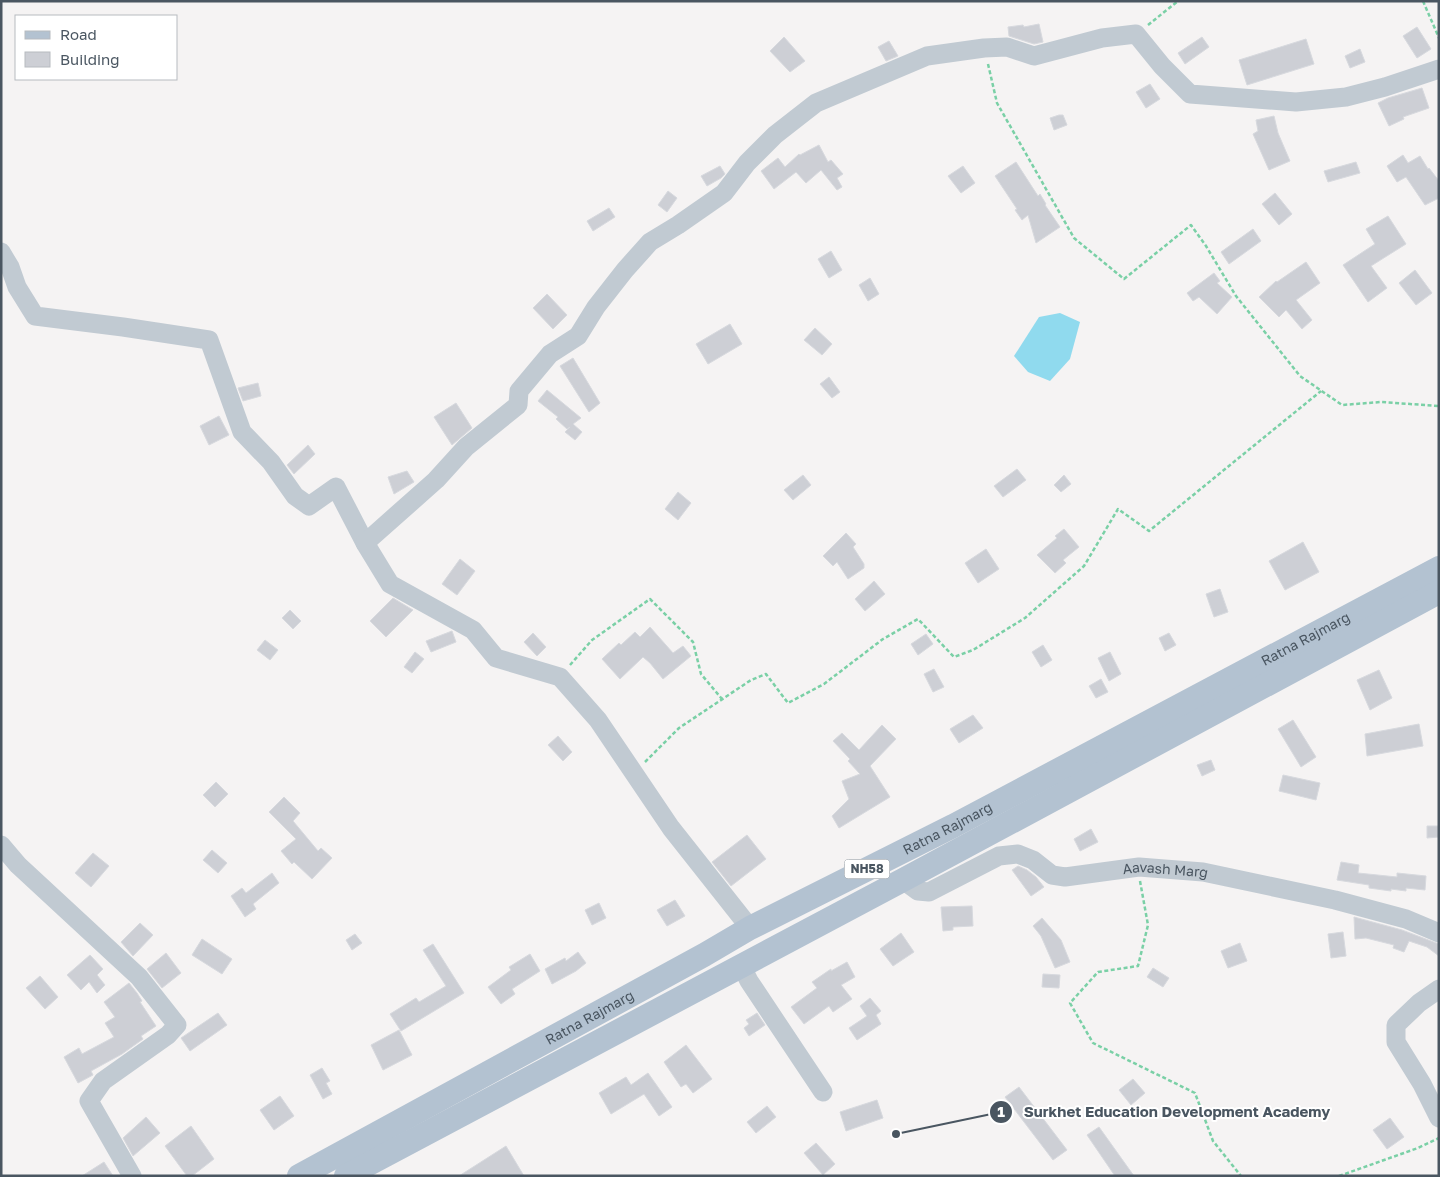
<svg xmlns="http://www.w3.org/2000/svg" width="1440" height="1177" viewBox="0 0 1440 1177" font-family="'Golos Text',sans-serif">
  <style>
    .water { fill: #90daee }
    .building { fill: #cdcfd5; stroke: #d7d9de }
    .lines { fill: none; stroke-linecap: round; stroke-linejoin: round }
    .path { stroke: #7ad0a6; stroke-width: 2.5; stroke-dasharray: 4 2.5; stroke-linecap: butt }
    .minor { stroke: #c1cad2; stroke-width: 19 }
    .major { stroke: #b3c2d1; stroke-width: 24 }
    .labels { text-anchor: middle; stroke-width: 4; stroke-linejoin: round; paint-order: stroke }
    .shield { fill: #fff; stroke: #808990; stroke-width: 1 }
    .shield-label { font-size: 12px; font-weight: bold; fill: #4a5661 }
    .street-label { font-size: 14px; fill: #4a5661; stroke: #fff }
    .leader { fill: none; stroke: #4a5661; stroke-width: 2 }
    .callout-dot { fill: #4a5661; stroke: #fff; stroke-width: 2 }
    .mark-label { font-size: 15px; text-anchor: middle; font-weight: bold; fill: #fff }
    .callout-label { font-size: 15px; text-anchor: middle; font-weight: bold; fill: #4a5661; stroke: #fff; stroke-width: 4; stroke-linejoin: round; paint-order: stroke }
  </style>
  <rect width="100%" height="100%" fill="#f5f3f3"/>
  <polygon class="water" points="1060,313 1080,322 1070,359 1050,381 1028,372 1014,356 1039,317"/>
  <g class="building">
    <polygon points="1039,24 1043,42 1034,44 1009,36 1008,27 1023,25 1024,27"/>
    <polygon points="1417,27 1431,49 1417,58 1403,36"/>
    <polygon points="784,37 805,61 790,72 770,51"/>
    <polygon points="1202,37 1209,47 1185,64 1178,53"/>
    <polygon points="1306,39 1314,64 1247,85 1239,60"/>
    <polygon points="889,41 898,56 886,61 878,47"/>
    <polygon points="1360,49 1365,62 1350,68 1345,56"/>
    <polygon points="1150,84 1160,99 1146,108 1136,92"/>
    <polygon points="1422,88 1429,108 1403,117 1404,119 1389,126 1378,103 1388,98"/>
    <polygon points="1059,115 1063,115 1067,125 1054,130 1050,118"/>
    <polygon points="1274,116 1278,133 1290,161 1269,170 1253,134 1258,131 1256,120"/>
    <polygon points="819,145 828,162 831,160 843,174 837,178 842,187 837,190 821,170 806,183 796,172 774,189 761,171 778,158 785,167 799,154 800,155"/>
    <polygon points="1403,155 1408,163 1420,156 1428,169 1429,168 1439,181 1439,198 1425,205 1406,177 1397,182 1387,166"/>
    <polygon points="1016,162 1038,196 1040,194 1046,204 1045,205 1060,227 1036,243 1028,215 1022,220 1015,210 1017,209 995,176"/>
    <polygon points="1356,162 1360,173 1328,182 1324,171"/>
    <polygon points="720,166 725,174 721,178 707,186 701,176"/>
    <polygon points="963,166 975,183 961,193 948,176"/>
    <polygon points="668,191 677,198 667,212 658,205"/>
    <polygon points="1275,193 1292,214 1279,225 1262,204"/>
    <polygon points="609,208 615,217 593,231 587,221"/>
    <polygon points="1388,216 1406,244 1371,266 1387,288 1368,302 1343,265 1375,244 1366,229"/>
    <polygon points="1253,229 1261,241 1229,264 1221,252"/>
    <polygon points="831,251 842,270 829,278 818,259"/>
    <polygon points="1306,262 1320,283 1296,300 1312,320 1302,329 1286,310 1279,317 1259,297 1276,281 1277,282"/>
    <polygon points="1415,270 1432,293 1416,305 1399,283"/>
    <polygon points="1214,273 1220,281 1217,283 1232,297 1217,314 1199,297 1193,301 1187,293"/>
    <polygon points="870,278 879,294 868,301 859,285"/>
    <polygon points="547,294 567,315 553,329 533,308"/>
    <polygon points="730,324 742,344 708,364 696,344"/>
    <polygon points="815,328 832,344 822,355 804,340"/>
    <polygon points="573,358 600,403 589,412 560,366"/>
    <polygon points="829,377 840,392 832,398 820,384"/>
    <polygon points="258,383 261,396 243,401 238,388"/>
    <polygon points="547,390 581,418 573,424 582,432 575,440 565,432 570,427 567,429 556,419 558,417 538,401"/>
    <polygon points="456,403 472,428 452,445 434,417"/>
    <polygon points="219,416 229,435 209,445 200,426"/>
    <polygon points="308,445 315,454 294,474 287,465"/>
    <polygon points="1017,469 1026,480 1003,497 994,486"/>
    <polygon points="407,471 414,482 394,494 388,477"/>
    <polygon points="803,475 811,485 793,500 784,490"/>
    <polygon points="1064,475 1071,484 1061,492 1054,485"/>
    <polygon points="678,492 691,503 678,520 665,509"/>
    <polygon points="1064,529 1079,547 1063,560 1066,563 1055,573 1037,555 1057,538 1055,536"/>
    <polygon points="846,533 856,544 853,547 864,564 864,568 848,579 837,562 833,566 823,556"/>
    <polygon points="1303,542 1319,572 1285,590 1269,561"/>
    <polygon points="986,549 999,569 978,583 965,563"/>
    <polygon points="460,559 475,571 457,595 442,584"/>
    <polygon points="874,581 885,594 865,611 855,599"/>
    <polygon points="1220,589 1228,612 1214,617 1206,594"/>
    <polygon points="393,598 413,610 386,637 370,621"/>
    <polygon points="290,610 301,621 293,629 282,618"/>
    <polygon points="650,627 673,653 683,646 691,656 663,679 650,663 643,657 620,679 602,659 619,643 621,645 635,632 640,637"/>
    <polygon points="452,631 456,642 431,652 426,641"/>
    <polygon points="533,633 546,647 537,656 524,642"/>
    <polygon points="1169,633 1176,645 1165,651 1159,638"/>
    <polygon points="926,634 933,644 918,655 911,644"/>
    <polygon points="265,640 278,650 270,660 257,650"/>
    <polygon points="1043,645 1052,660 1041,667 1032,652"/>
    <polygon points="415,652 424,659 412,673 404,667"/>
    <polygon points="1110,652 1121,674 1109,681 1098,658"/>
    <polygon points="934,669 944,687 933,692 924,674"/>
    <polygon points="1379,670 1392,698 1370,710 1357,680"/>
    <polygon points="1101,679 1108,692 1096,698 1089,686"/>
    <polygon points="973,715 983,728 959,743 950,729"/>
    <polygon points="1293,720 1316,757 1301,767 1278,729"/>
    <polygon points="1419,724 1423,746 1367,756 1365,734"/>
    <polygon points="882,725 896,739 870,766 890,797 839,828 832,816 849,799 842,781 860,774 848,761 850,759 833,741 842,733 859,750"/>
    <polygon points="558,736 572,752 563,761 548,745"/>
    <polygon points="1211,760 1215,770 1202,776 1197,765"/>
    <polygon points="1283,775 1320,783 1316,800 1279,791"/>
    <polygon points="216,782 228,794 215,807 203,795"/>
    <polygon points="284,797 300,813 293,821 318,851 321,848 332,858 312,879 294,862 292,864 281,851 296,839 269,812"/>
    <polygon points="1427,826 1439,826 1439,837 1427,838"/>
    <polygon points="1091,829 1098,842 1080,851 1074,839"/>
    <polygon points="747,835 766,859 731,886 712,862"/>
    <polygon points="212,850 227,863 218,873 203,860"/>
    <polygon points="93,853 109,866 91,887 75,873"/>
    <polygon points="1341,862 1359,865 1358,873 1397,877 1397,873 1426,876 1425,890 1406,888 1406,891 1391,889 1391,891 1369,888 1369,885 1337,880"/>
    <polygon points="1018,866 1027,870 1036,877 1044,887 1031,896 1012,870"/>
    <polygon points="272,873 279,883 253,904 256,909 245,917 231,896 242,888 246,893"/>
    <polygon points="675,900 685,916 667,926 657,910"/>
    <polygon points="599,903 606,918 592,925 585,910"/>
    <polygon points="972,906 973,926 953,927 953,930 943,931 941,907"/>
    <polygon points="1354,917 1402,930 1439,944 1439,956 1427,947 1409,941 1404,952 1393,948 1394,945 1366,938 1355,939"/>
    <polygon points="1042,918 1061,940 1070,962 1055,968 1041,936 1033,926"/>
    <polygon points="140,923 153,935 133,956 121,942"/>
    <polygon points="1343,932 1346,956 1331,958 1328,934"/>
    <polygon points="901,933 914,952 893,966 880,949"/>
    <polygon points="355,934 362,943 352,950 346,940"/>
    <polygon points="202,939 232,959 222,974 192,955"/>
    <polygon points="1240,943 1247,961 1228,968 1221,951"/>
    <polygon points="433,944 464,993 401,1031 390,1014 416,998 419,1002 446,986 423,950"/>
    <polygon points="578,952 586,963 576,971 552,984 545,969 565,958 566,961"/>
    <polygon points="166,953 181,973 162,988 147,969"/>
    <polygon points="530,954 540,971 512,989 515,994 501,1004 488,987 511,970 509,967"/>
    <polygon points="90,955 103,969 97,975 105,985 97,993 89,982 81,990 67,975"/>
    <polygon points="847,962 855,977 841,985 852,999 833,1012 829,1006 804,1024 791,1007 817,988 812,982 831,969 831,971"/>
    <polygon points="1153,968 1169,978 1163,987 1147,977"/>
    <polygon points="1043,974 1060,975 1059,988 1042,987"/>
    <polygon points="40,976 58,997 45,1009 26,988"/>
    <polygon points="129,983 137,993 142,1001 140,1002 156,1026 141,1036 143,1039 122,1054 91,1071 93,1075 78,1083 64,1057 79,1048 82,1054 114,1037 105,1023 115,1017 104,1002"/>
    <polygon points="870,998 881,1011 876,1015 881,1024 857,1040 849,1028 867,1016 860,1006"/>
    <polygon points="218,1013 227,1025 190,1051 181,1038"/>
    <polygon points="757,1013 765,1025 749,1036 744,1028 749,1024 746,1020"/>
    <polygon points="399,1030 412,1055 383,1070 371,1045"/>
    <polygon points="686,1045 712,1079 693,1093 686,1084 681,1087 664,1062"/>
    <polygon points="322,1068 330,1081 326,1083 332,1094 323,1099 310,1075"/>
    <polygon points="648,1073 672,1107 659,1116 644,1094 611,1114 599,1093 626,1077 631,1085"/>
    <polygon points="1133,1079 1145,1093 1131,1105 1119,1090"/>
    <polygon points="1019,1087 1067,1150 1053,1160 1005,1097"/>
    <polygon points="280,1096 294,1116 274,1130 260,1110"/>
    <polygon points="877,1100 883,1118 846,1131 840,1112"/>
    <polygon points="767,1106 776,1117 756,1133 747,1122"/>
    <polygon points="146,1117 160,1133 133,1156 123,1138"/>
    <polygon points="1390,1118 1404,1137 1387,1149 1373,1130"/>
    <polygon points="191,1126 214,1159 192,1176 187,1176 165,1146"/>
    <polygon points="1099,1127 1134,1176 1115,1176 1087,1135"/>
    <polygon points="816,1143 835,1164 823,1175 804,1153"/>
    <polygon points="506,1146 524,1176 459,1176"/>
    <polygon points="104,1162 113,1176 82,1176"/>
  </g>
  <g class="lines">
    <g class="path">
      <polyline points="1423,1 1439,38"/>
      <polyline points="1148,25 1178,1"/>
      <polyline points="988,64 997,103 1074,238 1124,279 1191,225 1206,246 1236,296 1300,376 1342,405 1381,402 1439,406"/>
      <polyline points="570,665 592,640 650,599 693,642 701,674 722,699"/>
      <polyline points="645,762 679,728 751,680 766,674 788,703 824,684 883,639 918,619 954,657 973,650 1025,618 1084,566 1118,509 1149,531 1321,391"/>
      <polyline points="1140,881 1148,925 1138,966 1098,972 1070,1003 1093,1043 1195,1093 1213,1141 1241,1176"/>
      <polyline points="1339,1176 1418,1148 1439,1138"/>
    </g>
    <g class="minor">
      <polyline points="1,252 10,267 17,287 35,316 123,327 209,340 242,432 271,462 295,496 309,506 336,487 365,543 390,584 473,630 496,658 560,677 598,720 671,828 750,928"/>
      <polyline points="365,543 436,480 466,447 518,405 519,391 550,354 578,336 596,307 625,270 650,242 678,225 724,193 747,163 775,135 816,103 927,56 984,48 1007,47 1034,56 1102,38 1136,34 1162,66 1190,94 1296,102 1346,97 1385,87 1439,69"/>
      <polyline points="1,845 18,865 139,977 177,1025 168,1035 103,1081 89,1101 132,1176"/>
      <path id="s1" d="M 903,880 L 918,891 L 929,892 L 999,856 L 1018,854 L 1033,860 L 1052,875 L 1065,877 L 1139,867 L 1203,872 L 1335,900 L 1406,919 L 1439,933"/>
      <polyline points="741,965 749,981 823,1092"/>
      <polyline points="1439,989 1419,1003 1396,1025 1396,1042 1422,1084 1439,1118"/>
    </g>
    <g class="major">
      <path id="s2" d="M 299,1176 L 704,955 L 750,928 L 953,826 L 1439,568"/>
      <polyline points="346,1176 903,880 1439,592"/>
    </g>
  </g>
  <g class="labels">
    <rect class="shield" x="844.5" y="859.5" width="45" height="19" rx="4"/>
    <g class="shield-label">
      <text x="867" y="873">NH58</text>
    </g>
    <g class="street-label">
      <text dy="5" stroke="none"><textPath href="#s2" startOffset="1141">Ratna Rajmarg</textPath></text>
      <text dy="5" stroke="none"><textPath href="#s2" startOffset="736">Ratna Rajmarg</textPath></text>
      <text dy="5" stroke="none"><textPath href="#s1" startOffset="282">Aavash Marg</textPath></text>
      <text dy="5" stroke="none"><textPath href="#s2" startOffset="331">Ratna Rajmarg</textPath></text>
    </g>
  </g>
  <path class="leader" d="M896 1134L1001 1112"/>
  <g class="callout-dot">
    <circle cx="896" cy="1134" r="5"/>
    <circle cx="1001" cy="1112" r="12"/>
  </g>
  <g class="mark-label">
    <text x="1001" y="1117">1</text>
  </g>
  <g class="callout-label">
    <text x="1177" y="1117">Surkhet Education Development Academy</text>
  </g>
  <rect width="1440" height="1177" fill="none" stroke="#4a5661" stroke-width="5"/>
  <rect x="15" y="15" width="162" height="65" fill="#ffffff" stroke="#b7bbc0"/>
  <rect x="25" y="31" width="25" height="8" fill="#b3c2d1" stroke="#b7bbc0"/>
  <text x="60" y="40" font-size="15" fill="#4a5661">Road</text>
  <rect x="25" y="52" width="25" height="15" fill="#cdcfd5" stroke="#b7bbc0"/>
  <text x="60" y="65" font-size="15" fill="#4a5661">Building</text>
</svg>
